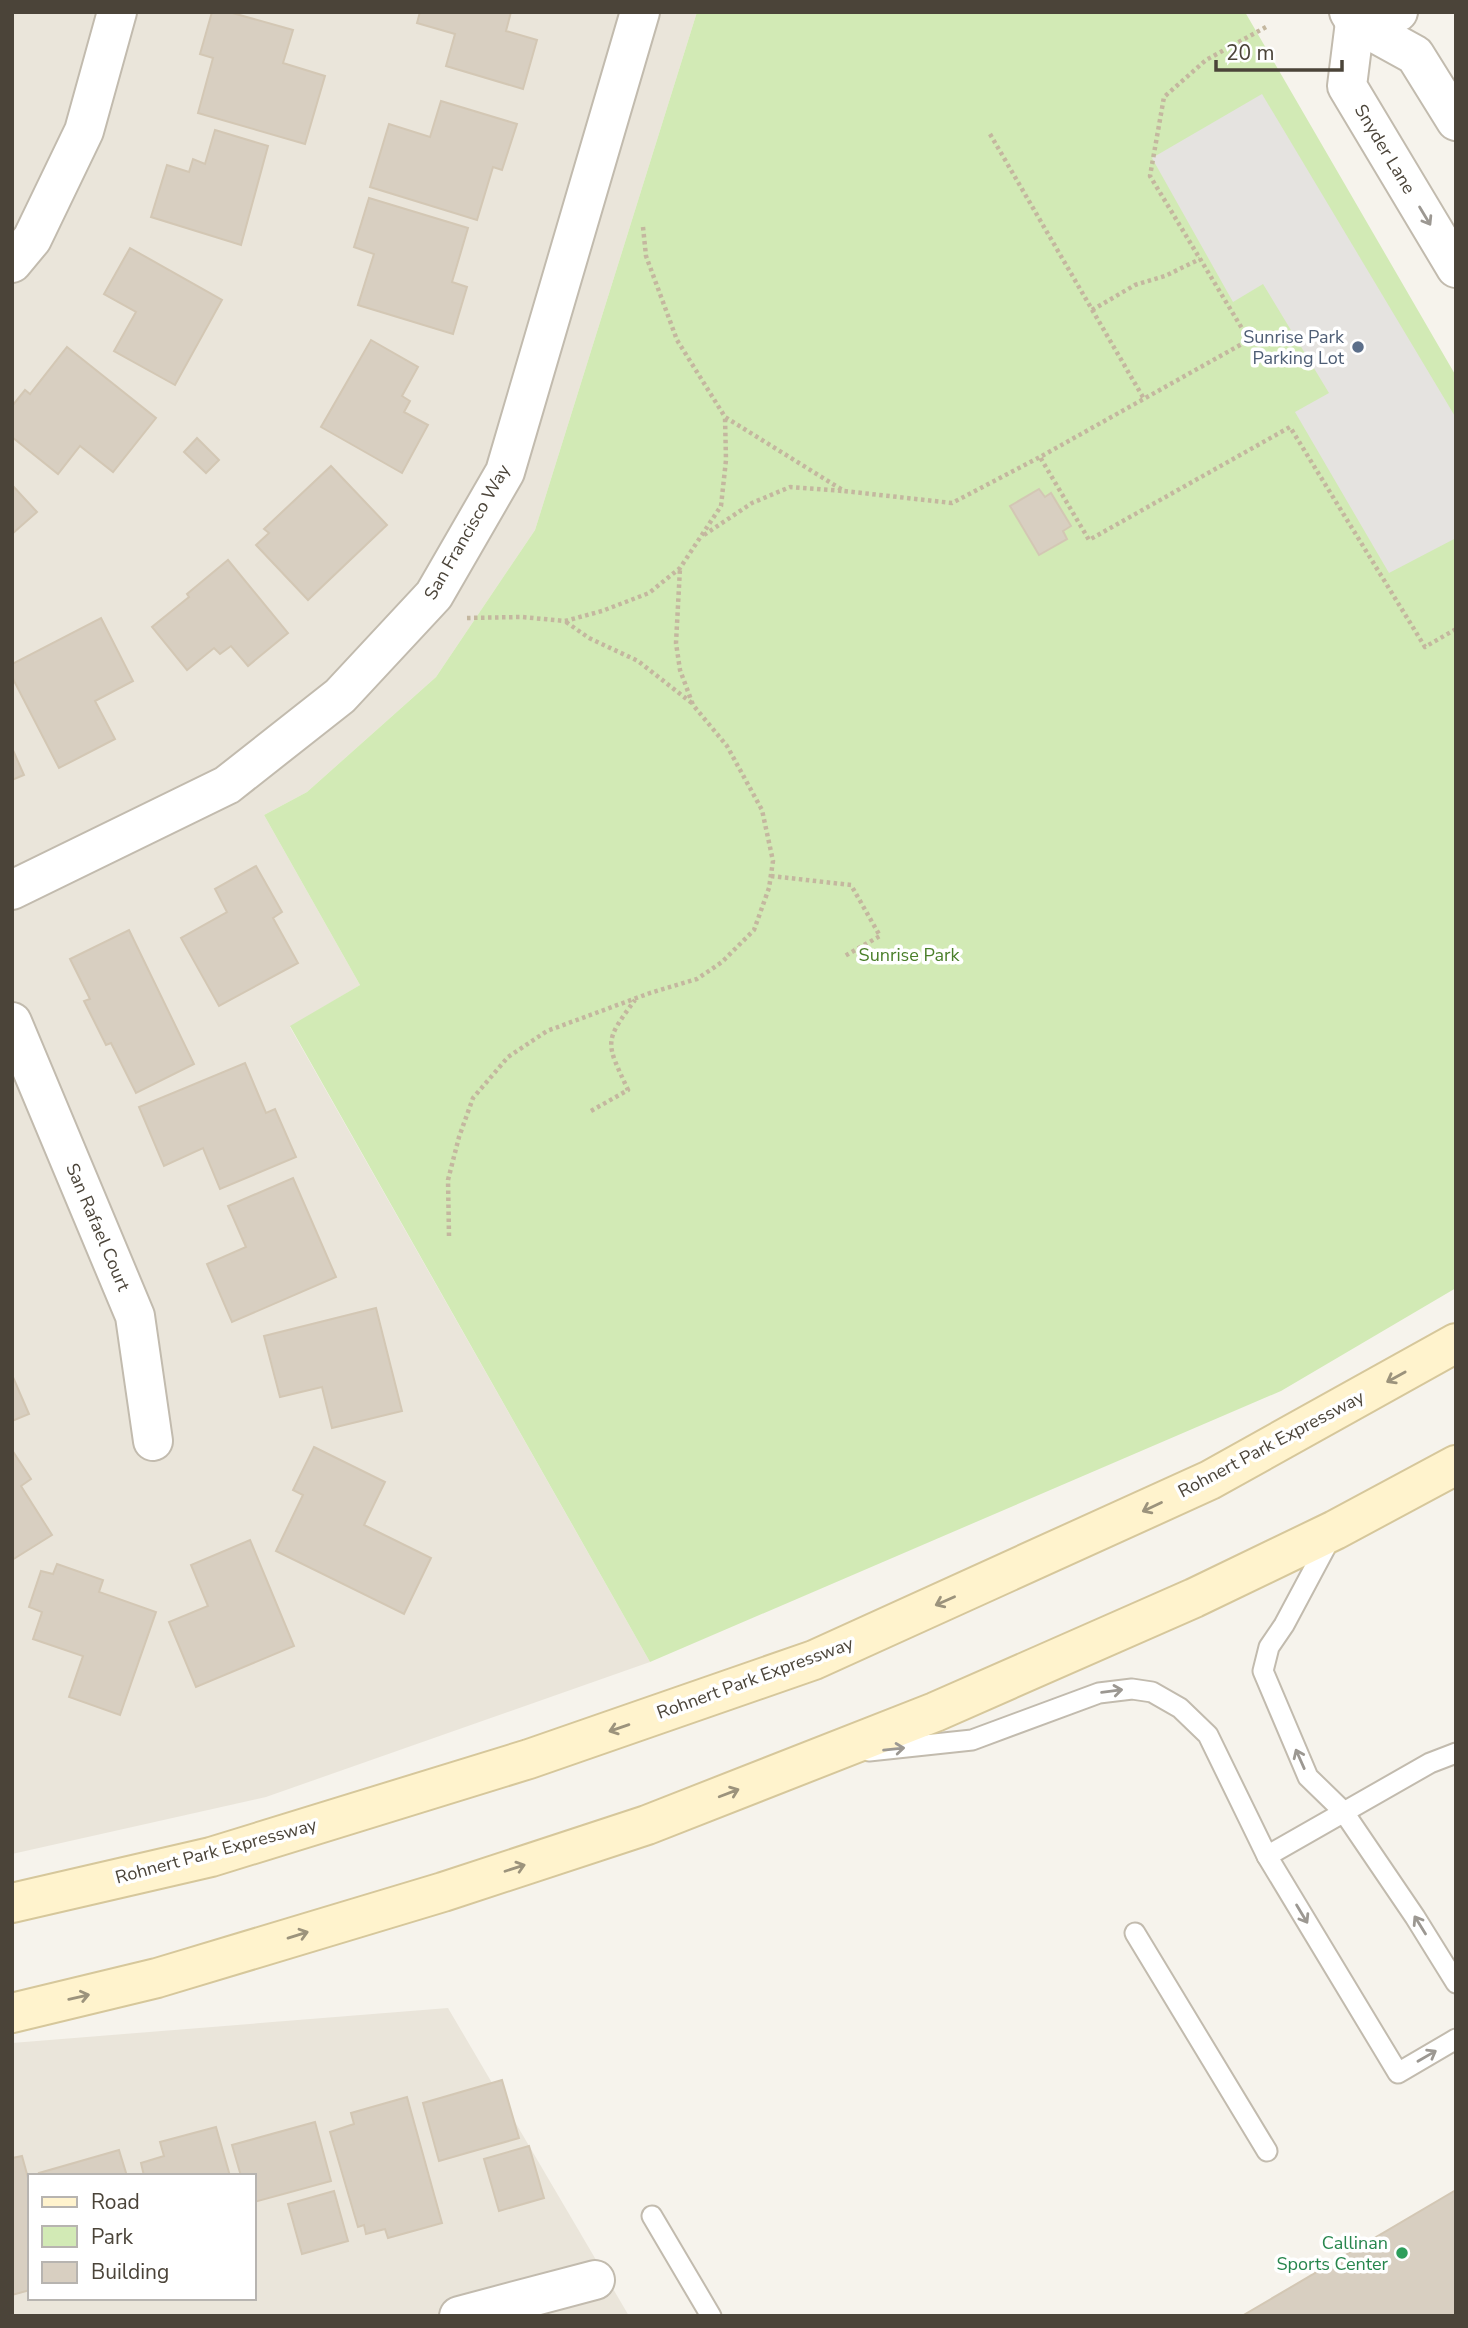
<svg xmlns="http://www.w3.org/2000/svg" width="1468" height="2328" viewBox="0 0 1468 2328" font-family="'Nunito Sans',sans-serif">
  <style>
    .residential { fill: #eae5da; fill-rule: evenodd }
    .green { fill: #d2eab5 }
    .parking { fill: #e5e3e0 }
    .building { fill: #d8cfc1; stroke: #d3c7b4; stroke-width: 2 }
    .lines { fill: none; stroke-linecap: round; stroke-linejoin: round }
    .service-casing { stroke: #c2bbae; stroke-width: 23 }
    .minor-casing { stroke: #c2bbae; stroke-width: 42 }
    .tertiary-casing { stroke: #c2bbae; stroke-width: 42 }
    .secondary-casing { stroke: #d6c79b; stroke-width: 42 }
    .path { stroke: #c4b79f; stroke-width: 4.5; stroke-dasharray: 3.5 3.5; stroke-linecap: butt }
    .service { stroke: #fff; stroke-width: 19 }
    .minor { stroke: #fff; stroke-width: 38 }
    .tertiary { stroke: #fff; stroke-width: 38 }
    .secondary { stroke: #fff3cd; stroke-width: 38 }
    .oneway { stroke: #9c9892 }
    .oneway2 { stroke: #9c937c }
    .service-dot { fill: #5c6f8a; stroke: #fff; stroke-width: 2.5 }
    .leisure-dot { fill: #2e9e5b; stroke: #fff; stroke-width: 2.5 }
    .labels { text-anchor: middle; stroke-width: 7; stroke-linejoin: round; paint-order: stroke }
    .street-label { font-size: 18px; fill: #4b4439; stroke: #fff }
    .service-label { font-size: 18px; fill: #4e5e75; stroke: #fff; text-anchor: end }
    .park-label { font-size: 18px; fill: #4a7f2a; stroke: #fff }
    .leisure-label { font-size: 18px; fill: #27864d; stroke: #fff; text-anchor: end }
  </style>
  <rect width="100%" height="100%" fill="#f6f3ec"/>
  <g class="residential">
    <polygon points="12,12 697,12 535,530 436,677 307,792 264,815 360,985 290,1027 650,1662 266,1797 12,1854"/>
    <path d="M 448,2008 L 629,2316 L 12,2316 L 12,2043 ZM 30,2176 L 254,2176 L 254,2298 L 30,2298 Z"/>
  </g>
  <polygon class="green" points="697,12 1245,12 1456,376 1456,1288 1281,1391 650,1662 290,1026 360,985 264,815 307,792 436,677 535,530"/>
  <polygon class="parking" points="1262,94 1456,418 1456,538 1389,573 1295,412 1329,393 1263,284 1233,302 1152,158"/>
  <g class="building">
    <polygon points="212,12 229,12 293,30 283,63 325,76 305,144 198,113 213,58 200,54"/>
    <polygon points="420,12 511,12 506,31 537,40 523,89 446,66 455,34 417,23"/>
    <polygon points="441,101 517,124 502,170 493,167 477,220 370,187 389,124 430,137"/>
    <polygon points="215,130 268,146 241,245 151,217 167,165 189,172 193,159 205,164"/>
    <polygon points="369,198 468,228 452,282 467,287 453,334 358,305 374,254 354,247"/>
    <polygon points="130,248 222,300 175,385 114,351 136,312 104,294"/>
    <polygon points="371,340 418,367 402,396 410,401 404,412 428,425 402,473 321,427"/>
    <polygon points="67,347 156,418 113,472 80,446 58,474 12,437 12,406 25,390 30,394"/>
    <polygon points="197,438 219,460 206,473 184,452"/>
    <polygon points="331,466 387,525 308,600 256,545 269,533 264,529"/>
    <polygon points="12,485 37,512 12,534"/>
    <polygon points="1039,489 1045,497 1051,493 1071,526 1063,531 1067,539 1039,555 1010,506"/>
    <polygon points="228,560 288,633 248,666 231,646 220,654 214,648 187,670 152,627 189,597 187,594"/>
    <polygon points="101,618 133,681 95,701 115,739 59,768 12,677 12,664"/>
    <polygon points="12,748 24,775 12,780"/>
    <polygon points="256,866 282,912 273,918 298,963 219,1006 181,938 227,912 215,889"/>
    <polygon points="129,930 194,1064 136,1093 111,1043 106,1045 84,1001 90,999 70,959"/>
    <polygon points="245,1063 266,1113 275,1109 296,1157 220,1189 203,1148 164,1166 139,1107"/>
    <polygon points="293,1178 336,1277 232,1322 207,1264 246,1247 228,1206"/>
    <polygon points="376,1308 402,1411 332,1428 322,1387 280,1397 264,1336"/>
    <polygon points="12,1375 29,1414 12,1421"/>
    <polygon points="314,1447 385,1482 364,1525 431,1558 404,1614 276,1551 303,1495 293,1490"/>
    <polygon points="12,1450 31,1479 21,1486 52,1535 12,1560"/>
    <polygon points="250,1540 294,1646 196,1687 169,1622 208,1606 191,1565"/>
    <polygon points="57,1564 103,1580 99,1592 156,1612 120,1715 69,1697 83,1656 33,1639 42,1612 29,1607 41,1571 53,1574"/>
    <polygon points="502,2080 519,2138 439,2161 423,2103"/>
    <polygon points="407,2097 442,2223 388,2238 385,2229 366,2234 364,2225 358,2227 330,2132 354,2124 351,2113"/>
    <polygon points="315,2122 331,2181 254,2202 254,2176 241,2176 232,2145"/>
    <polygon points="216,2127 230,2176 144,2176 141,2163 164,2156 160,2142"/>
    <polygon points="529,2146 544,2198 499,2211 484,2159"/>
    <polygon points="119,2150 127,2176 40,2176 39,2173"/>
    <polygon points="22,2156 30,2185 30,2290 12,2295 12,2158"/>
    <polygon points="1456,2190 1456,2316 1242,2316"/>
    <polygon points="334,2191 348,2241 302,2254 288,2204"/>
  </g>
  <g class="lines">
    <g class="service-casing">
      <g id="service">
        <polyline points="1331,1537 1284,1625 1269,1647 1263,1671 1308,1777 1343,1811 1415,1917 1456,1983"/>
        <polyline points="869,1751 972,1740 1099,1693 1132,1689 1152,1692 1180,1708 1208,1735 1267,1856 1398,2073 1456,2039"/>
        <polyline points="1267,1856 1430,1763 1456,1753"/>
        <polyline points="1135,1933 1267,2151"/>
        <polyline points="652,2216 711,2316"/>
      </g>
    </g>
    <g class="minor-casing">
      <g id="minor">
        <polyline points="1355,22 1398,12"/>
        <polyline points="12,263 32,239 84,131 117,12"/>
        <polyline points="12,890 227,785 340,696 434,595 505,472 640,12"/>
        <polyline points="12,1022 135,1316 153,1441"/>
        <polyline points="459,2316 595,2280"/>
      </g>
    </g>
    <g class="tertiary-casing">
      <g id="tertiary">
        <polyline points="1349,12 1355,22 1415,55 1456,121"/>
        <polyline points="1355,22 1347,86 1456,268"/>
      </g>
    </g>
    <g class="secondary-casing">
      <g id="secondary">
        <polyline points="12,1903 211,1857 529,1759 814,1660 1210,1480 1456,1343"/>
        <polyline points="12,2013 157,1978 443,1892 647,1825 935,1712 1194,1598 1335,1530 1456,1465"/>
      </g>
    </g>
    <g class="path">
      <polyline points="1266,27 1206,60 1164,97 1150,176 1249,340 1040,457 1089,540 1290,427 1425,647 1456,629"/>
      <polyline points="990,134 1144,399"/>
      <polyline points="643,227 646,256 677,340 725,417 844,491 952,503 1040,457"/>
      <polyline points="1092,310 1135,285 1165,276 1200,259"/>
      <polyline points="704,535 752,503 790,487 843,491"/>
      <polyline points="467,618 522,617 565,621 602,611 649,593 680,568 721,506 726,460 725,417"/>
      <polyline points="566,622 589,638 638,661 693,704"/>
      <polyline points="771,876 851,885 880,936 843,957"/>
      <path d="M 591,1111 L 628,1090 C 606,1042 603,1043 635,1000"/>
      <polyline points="449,1236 448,1180 459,1137 473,1098 508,1057 547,1031 650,993 697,979 722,962 754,930 769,888 773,861 762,810 727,746 693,705 680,670 676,643 680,568"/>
    </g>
    <use href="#service" class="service"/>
    <use href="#minor" class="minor"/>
    <use href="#tertiary" class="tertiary"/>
    <use href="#secondary" class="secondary"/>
  </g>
  <defs><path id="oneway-shaft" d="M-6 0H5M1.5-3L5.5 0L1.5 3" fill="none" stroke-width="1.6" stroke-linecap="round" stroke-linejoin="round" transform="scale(1.75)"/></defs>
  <g class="oneway">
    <use href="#oneway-shaft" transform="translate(1425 216) rotate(59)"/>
    <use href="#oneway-shaft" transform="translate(1112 1691) rotate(-7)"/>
    <use href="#oneway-shaft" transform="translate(894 1749) rotate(-6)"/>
    <use href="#oneway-shaft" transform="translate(1300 1759) rotate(-114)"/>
    <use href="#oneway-shaft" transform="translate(1302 1914) rotate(59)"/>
    <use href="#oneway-shaft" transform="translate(1420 1925) rotate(-122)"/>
    <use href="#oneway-shaft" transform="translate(1427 2056) rotate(-30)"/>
  </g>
  <g class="oneway2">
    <use href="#oneway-shaft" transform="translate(1396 1377) rotate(151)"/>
    <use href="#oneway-shaft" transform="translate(1152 1507) rotate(155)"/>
    <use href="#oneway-shaft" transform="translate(945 1601) rotate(156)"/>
    <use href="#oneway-shaft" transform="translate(619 1728) rotate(161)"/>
    <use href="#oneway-shaft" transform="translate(729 1793) rotate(-21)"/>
    <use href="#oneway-shaft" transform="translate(515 1868) rotate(-18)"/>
    <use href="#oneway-shaft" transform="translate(298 1935) rotate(-17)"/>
    <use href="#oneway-shaft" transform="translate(79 1997) rotate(-13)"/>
  </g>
  <circle class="service-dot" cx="1358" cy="347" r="7"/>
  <circle class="leisure-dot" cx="1402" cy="2253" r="7"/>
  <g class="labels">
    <g class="street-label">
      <text transform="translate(1385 149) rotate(59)" y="6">Snyder Lane</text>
      <text transform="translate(467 532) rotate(-60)" y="6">San Francisco Way</text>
      <text transform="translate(98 1227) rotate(67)" y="6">San Rafael Court</text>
      <text transform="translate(1271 1444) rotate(-28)" y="6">Rohnert Park Expressway</text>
      <text transform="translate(755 1678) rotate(-20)" y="6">Rohnert Park Expressway</text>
      <text transform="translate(216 1851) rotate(-15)" y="6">Rohnert Park Expressway</text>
    </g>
    <g class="service-label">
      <text x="1344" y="343">Sunrise Park<tspan x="1344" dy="21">Parking Lot</tspan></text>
    </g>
    <g class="park-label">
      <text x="909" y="961">Sunrise Park</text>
    </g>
    <g class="leisure-label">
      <text x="1388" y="2249">Callinan<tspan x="1388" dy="21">Sports Center</tspan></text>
    </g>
  </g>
  <rect width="1468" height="2328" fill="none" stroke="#4b4439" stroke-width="28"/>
  <rect x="28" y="2174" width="228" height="126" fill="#ffffff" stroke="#b7b4b0" stroke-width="2"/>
  <rect x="42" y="2197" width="35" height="10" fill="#fff3cd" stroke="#b7b4b0" stroke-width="2"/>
  <text x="91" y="2209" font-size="21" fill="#4b4439">Road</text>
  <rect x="42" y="2226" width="35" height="21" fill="#d2eab5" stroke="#b7b4b0" stroke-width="2"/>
  <text x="91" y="2244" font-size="21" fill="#4b4439">Park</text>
  <rect x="42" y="2262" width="35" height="21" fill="#d8cfc1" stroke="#b7b4b0" stroke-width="2"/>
  <text x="91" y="2279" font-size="21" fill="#4b4439">Building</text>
  <path d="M1216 60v10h126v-10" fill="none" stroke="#4b4439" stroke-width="3.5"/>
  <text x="1226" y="60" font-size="21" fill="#4b4439" stroke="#ffffff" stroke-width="5" paint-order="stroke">20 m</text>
</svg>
